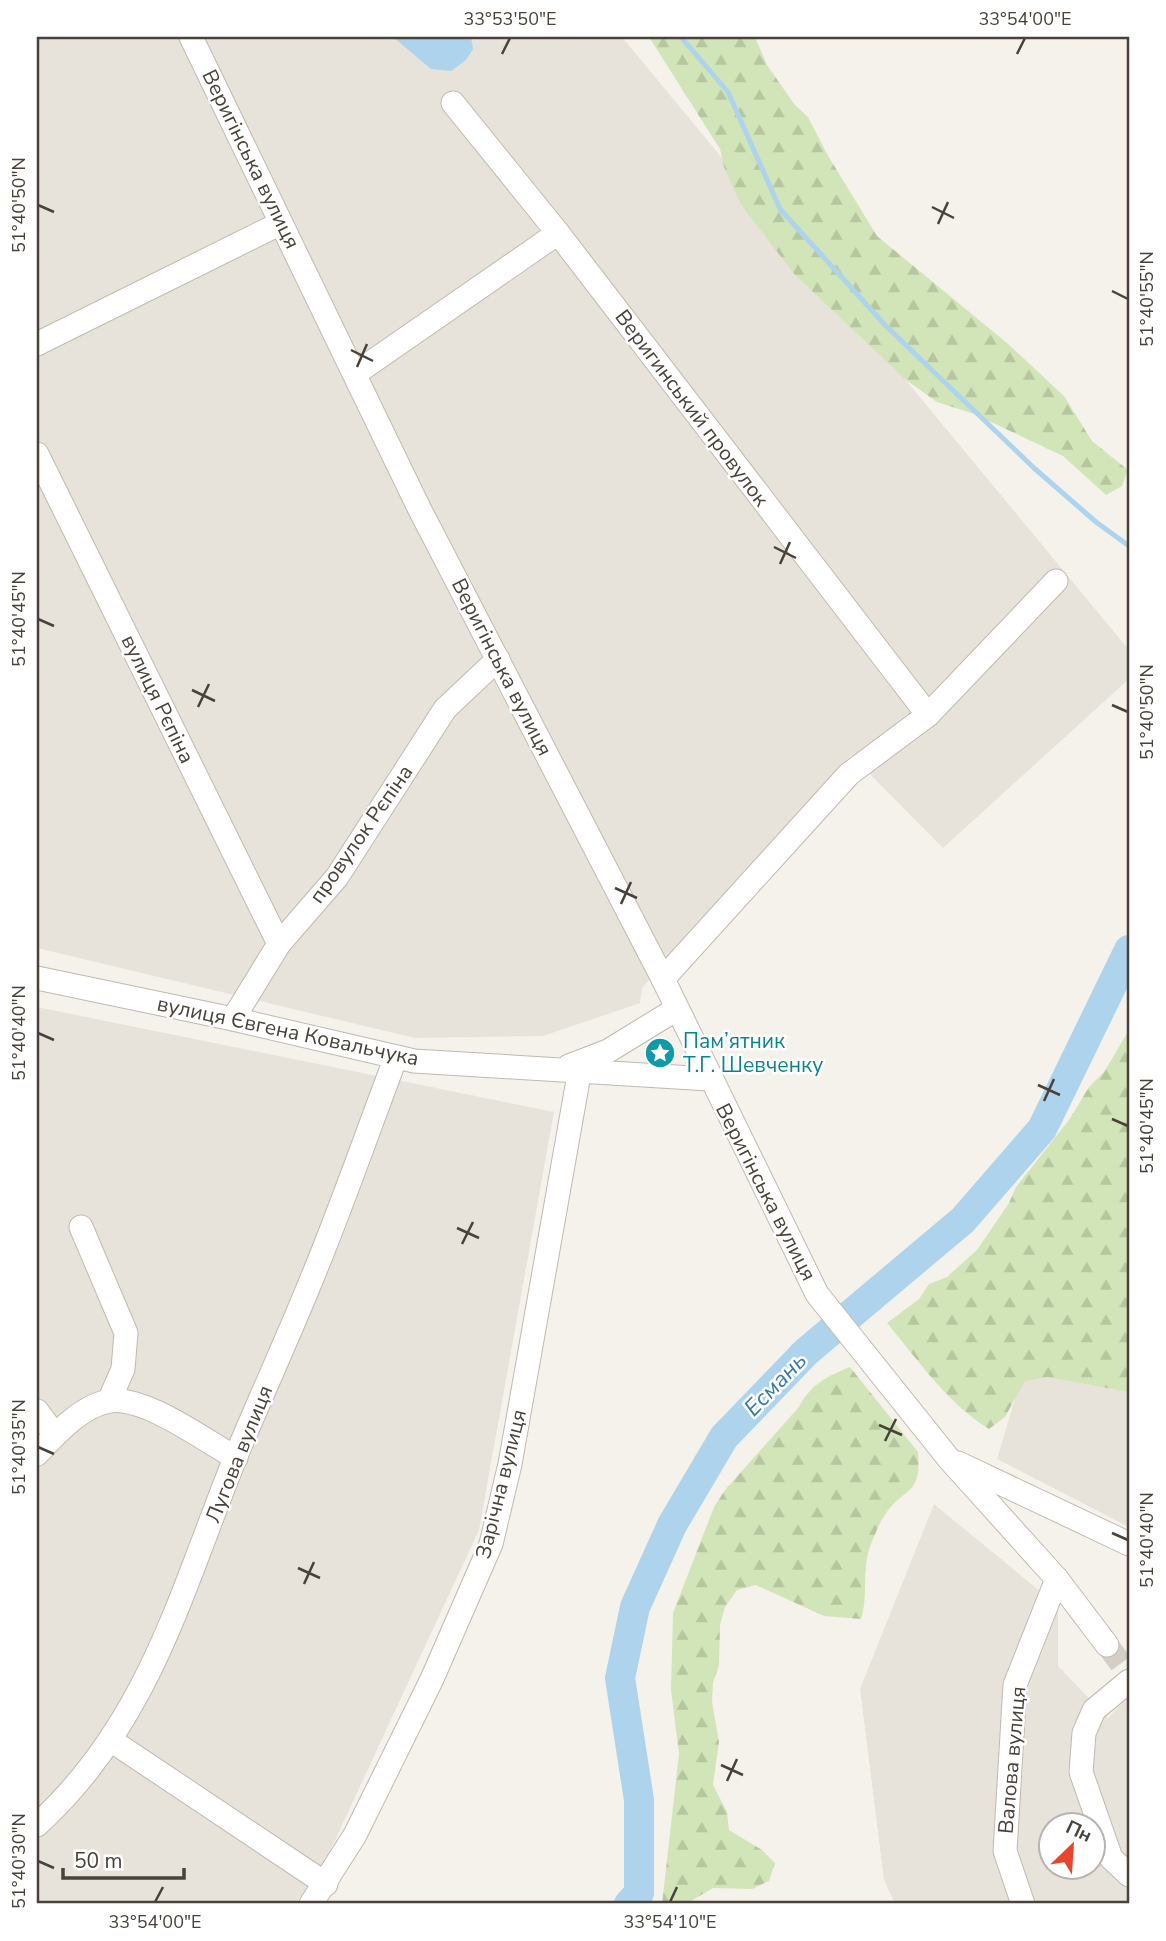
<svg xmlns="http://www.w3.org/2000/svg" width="1166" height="1941" viewBox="0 0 1166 1941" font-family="'Nunito Sans',sans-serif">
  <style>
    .residential { fill: #e8e3da; fill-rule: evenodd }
    .forest { fill: url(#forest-firs) }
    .water { fill: #add4ec }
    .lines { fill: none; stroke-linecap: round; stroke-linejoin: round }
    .stream { stroke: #add4ec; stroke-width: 5 }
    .river { stroke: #add4ec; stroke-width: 30 }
    .minor-tunnel { stroke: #d3cfc8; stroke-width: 23; stroke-dasharray: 23 11; stroke-linecap: butt }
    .minor-casing { stroke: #c0b9af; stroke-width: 25 }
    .minor { stroke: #fff; stroke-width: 23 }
    .ticks { fill: none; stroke: #49423a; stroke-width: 2.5 }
    .labels { text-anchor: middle; stroke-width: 5; stroke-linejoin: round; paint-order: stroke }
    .street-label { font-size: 21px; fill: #49423a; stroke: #fff }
    .culture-label { font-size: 21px; fill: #0d838f; stroke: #fff; text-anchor: start }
    .water-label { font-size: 23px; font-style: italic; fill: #377aa6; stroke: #fff }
    .neatline { fill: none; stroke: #49423a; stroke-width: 2.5 }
    .ticks-label { font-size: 18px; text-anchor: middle; fill: #49423a }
  </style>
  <defs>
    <pattern id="forest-firs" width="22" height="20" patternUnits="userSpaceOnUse" patternTransform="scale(1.75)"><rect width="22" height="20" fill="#d2e5b8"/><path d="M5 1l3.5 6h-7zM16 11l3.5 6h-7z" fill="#b6c69f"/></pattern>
  </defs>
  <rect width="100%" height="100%" fill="#f5f2ec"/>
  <g class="residential">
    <polygon points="37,37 622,37 1129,650 1129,679 943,848 851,755 642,988 640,1003 543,1036 415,1038 37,948"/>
    <polygon points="37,1007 554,1112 479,1530 324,1864 295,1904 37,1904"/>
    <polygon points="1037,1325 1129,1349 1129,1527 997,1459"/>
    <path d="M 934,1504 L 1058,1606 L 1058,1666 L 1108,1718 L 1129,1696 L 1129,1904 L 895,1904 L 884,1880 L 860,1689 ZM 1050,1826 L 1092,1826 L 1092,1868 L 1050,1868 Z"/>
  </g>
  <g class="forest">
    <polygon points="649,37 755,37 767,65 795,105 808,117 827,154 877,236 1007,343 1064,396 1092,441 1128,470 1122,486 1106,495 1063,456 974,414 937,402 906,380 795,275 741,205 724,167 720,149"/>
    <path d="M 1129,1030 L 1129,1392 L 1047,1377 L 1025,1381 L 1005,1417 L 989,1429 C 948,1404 918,1360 887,1323 L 919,1299 L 929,1284 L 947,1277 L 977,1250 L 1009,1203 L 1016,1187 L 1069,1120 L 1089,1087 L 1104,1072 Z"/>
    <path d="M 850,1367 L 918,1452 C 922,1498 903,1486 885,1515 C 879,1523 875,1535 871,1544 C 861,1569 869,1594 861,1619 L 824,1616 L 756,1585 L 737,1590 L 725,1607 L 720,1625 L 719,1665 L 713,1683 L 712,1702 L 719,1742 L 713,1785 L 727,1812 L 729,1830 L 762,1850 L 775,1863 L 769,1881 L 752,1889 L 713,1888 L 686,1904 L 662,1904 L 679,1754 L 671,1690 L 673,1613 L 714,1507 L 725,1490 L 799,1407 C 811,1384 826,1377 850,1367 Z"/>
  </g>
  <polygon class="water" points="393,37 471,37 473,49 466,60 451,71 431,69"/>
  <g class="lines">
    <polyline class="stream" points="681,37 728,92 780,209 885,325 1034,468 1096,522 1129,546"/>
    <polyline class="river" points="629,1904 639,1893 639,1800 620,1678 635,1607 672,1525 724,1437 806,1352 963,1220 1042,1129 1129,950"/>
    <polyline class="minor-tunnel" points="1107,1645 1128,1673"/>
    <g class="minor-casing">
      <g id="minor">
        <polyline points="191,37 419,508 663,979 817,1294 949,1459 1057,1579 1107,1645"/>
        <polyline points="453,103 558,233 928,715"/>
        <polyline points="37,344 281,223"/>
        <polyline points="356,373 558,233"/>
        <polyline points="37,454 279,944"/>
        <polyline points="37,978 233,1019 414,1061 709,1079"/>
        <polyline points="663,979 849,774 928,715 1056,581"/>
        <polyline points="233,1019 279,944 337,877 445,709 498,659"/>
        <polyline points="569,1066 608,1051 675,1010"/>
        <polyline points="81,1227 126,1333 123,1369 109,1401"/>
        <polyline points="37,1411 55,1435"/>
        <path d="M 37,1454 C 55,1435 82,1405 110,1401 C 145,1396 204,1440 236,1458"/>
        <polyline points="958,1463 1129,1544"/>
        <polyline points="1129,1681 1094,1710 1084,1733 1081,1772 1111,1858 1129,1875"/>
        <polyline points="112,1741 326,1884"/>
        <path d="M 37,1825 C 149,1723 181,1591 236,1456 C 262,1394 290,1333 315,1271 C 344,1200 369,1128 396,1057"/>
        <polyline points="311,1904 355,1835 432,1679 491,1544 510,1464 580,1069"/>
        <polyline points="1023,1904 1005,1851 1015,1685 1057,1579"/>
      </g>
    </g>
    <use href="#minor" class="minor"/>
  </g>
  <path class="ticks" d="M 502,54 L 510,38M 1017,54 L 1025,38M 38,205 L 54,212M 932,207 L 954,218M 938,224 L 948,202M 1112,291 L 1128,299M 351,350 L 373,361M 357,367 L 367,344M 774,547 L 796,558M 780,564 L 790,542M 38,619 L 54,626M 192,690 L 215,701M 1112,705 L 1128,712M 198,707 L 209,684M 615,888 L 637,898M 621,904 L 631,882M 38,1033 L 54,1040M 1038,1085 L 1060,1095M 1044,1101 L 1054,1079M 1112,1119 L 1128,1126M 457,1228 L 479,1238M 462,1244 L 473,1222M 879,1425 L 902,1435M 885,1441 L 896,1419M 38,1447 L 54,1454M 1112,1533 L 1128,1540M 298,1568 L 320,1578M 304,1584 L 314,1562M 721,1765 L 743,1775M 727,1781 L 737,1759M 38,1861 L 54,1868M 155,1902 L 163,1887M 670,1902 L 677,1887"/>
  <defs>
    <g id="sight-disc" transform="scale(1.575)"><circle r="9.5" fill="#0f9aa8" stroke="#fff"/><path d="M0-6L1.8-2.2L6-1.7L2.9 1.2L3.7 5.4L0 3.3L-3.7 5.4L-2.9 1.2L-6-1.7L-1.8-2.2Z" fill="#fff"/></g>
  </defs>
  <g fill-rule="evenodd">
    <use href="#sight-disc" x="660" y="1053"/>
  </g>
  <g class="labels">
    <g class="street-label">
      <text transform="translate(251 159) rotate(64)" y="7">Веригінська вулиця</text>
      <text transform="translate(692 408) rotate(53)" y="7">Веригинський провулок</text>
      <text transform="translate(502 667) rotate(63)" y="7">Веригінська вулиця</text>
      <text transform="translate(158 699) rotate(64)" y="7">вулиця Рєпіна</text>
      <text transform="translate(361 834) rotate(-55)" y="7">провулок Рєпіна</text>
      <text transform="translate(288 1031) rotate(12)" y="7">вулиця Євгена Ковальчука</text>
      <text transform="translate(766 1192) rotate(63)" y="7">Веригінська вулиця</text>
      <text transform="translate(239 1454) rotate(-68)" y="7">Лугова вулиця</text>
      <text transform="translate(501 1484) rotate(-76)" y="7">Зарічна вулиця</text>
      <text transform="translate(1012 1760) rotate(-85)" y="7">Валова вулиця</text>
    </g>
    <g class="culture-label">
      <text x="683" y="1048">Пам’ятник<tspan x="683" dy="24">Т.Г. Шевченку</tspan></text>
    </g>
    <g class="water-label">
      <text transform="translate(775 1384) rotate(-46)" y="8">Есмань</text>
    </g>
  </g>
  <rect width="1166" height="1941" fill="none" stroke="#ffffff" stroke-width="77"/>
  <g transform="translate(1072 1846) rotate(25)"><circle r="33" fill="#ffffff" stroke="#b6b3b0" stroke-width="2"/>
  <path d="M0-5L12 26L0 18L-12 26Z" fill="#eb442d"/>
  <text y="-10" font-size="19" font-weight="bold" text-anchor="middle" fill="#49423a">Пн</text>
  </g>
  <path d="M63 1868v10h121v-10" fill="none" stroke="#49423a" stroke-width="3.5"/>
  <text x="74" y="1868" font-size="21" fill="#49423a" stroke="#ffffff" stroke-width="5" paint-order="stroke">50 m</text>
  <rect x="38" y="38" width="1090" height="1864" class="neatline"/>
  <g class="ticks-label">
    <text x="510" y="25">33°53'50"E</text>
    <text x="1025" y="25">33°54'00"E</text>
    <text transform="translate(19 205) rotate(-90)" y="6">51°40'50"N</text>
    <text transform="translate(1147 299) rotate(-90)" y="6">51°40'55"N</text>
    <text transform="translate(19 619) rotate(-90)" y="6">51°40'45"N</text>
    <text transform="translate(1147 712) rotate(-90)" y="6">51°40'50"N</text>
    <text transform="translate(19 1033) rotate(-90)" y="6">51°40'40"N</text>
    <text transform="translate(1147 1126) rotate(-90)" y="6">51°40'45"N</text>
    <text transform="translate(19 1447) rotate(-90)" y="6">51°40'35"N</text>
    <text transform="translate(1147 1540) rotate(-90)" y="6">51°40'40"N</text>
    <text transform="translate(19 1861) rotate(-90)" y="6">51°40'30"N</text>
    <text x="155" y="1928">33°54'00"E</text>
    <text x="670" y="1928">33°54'10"E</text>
  </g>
</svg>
